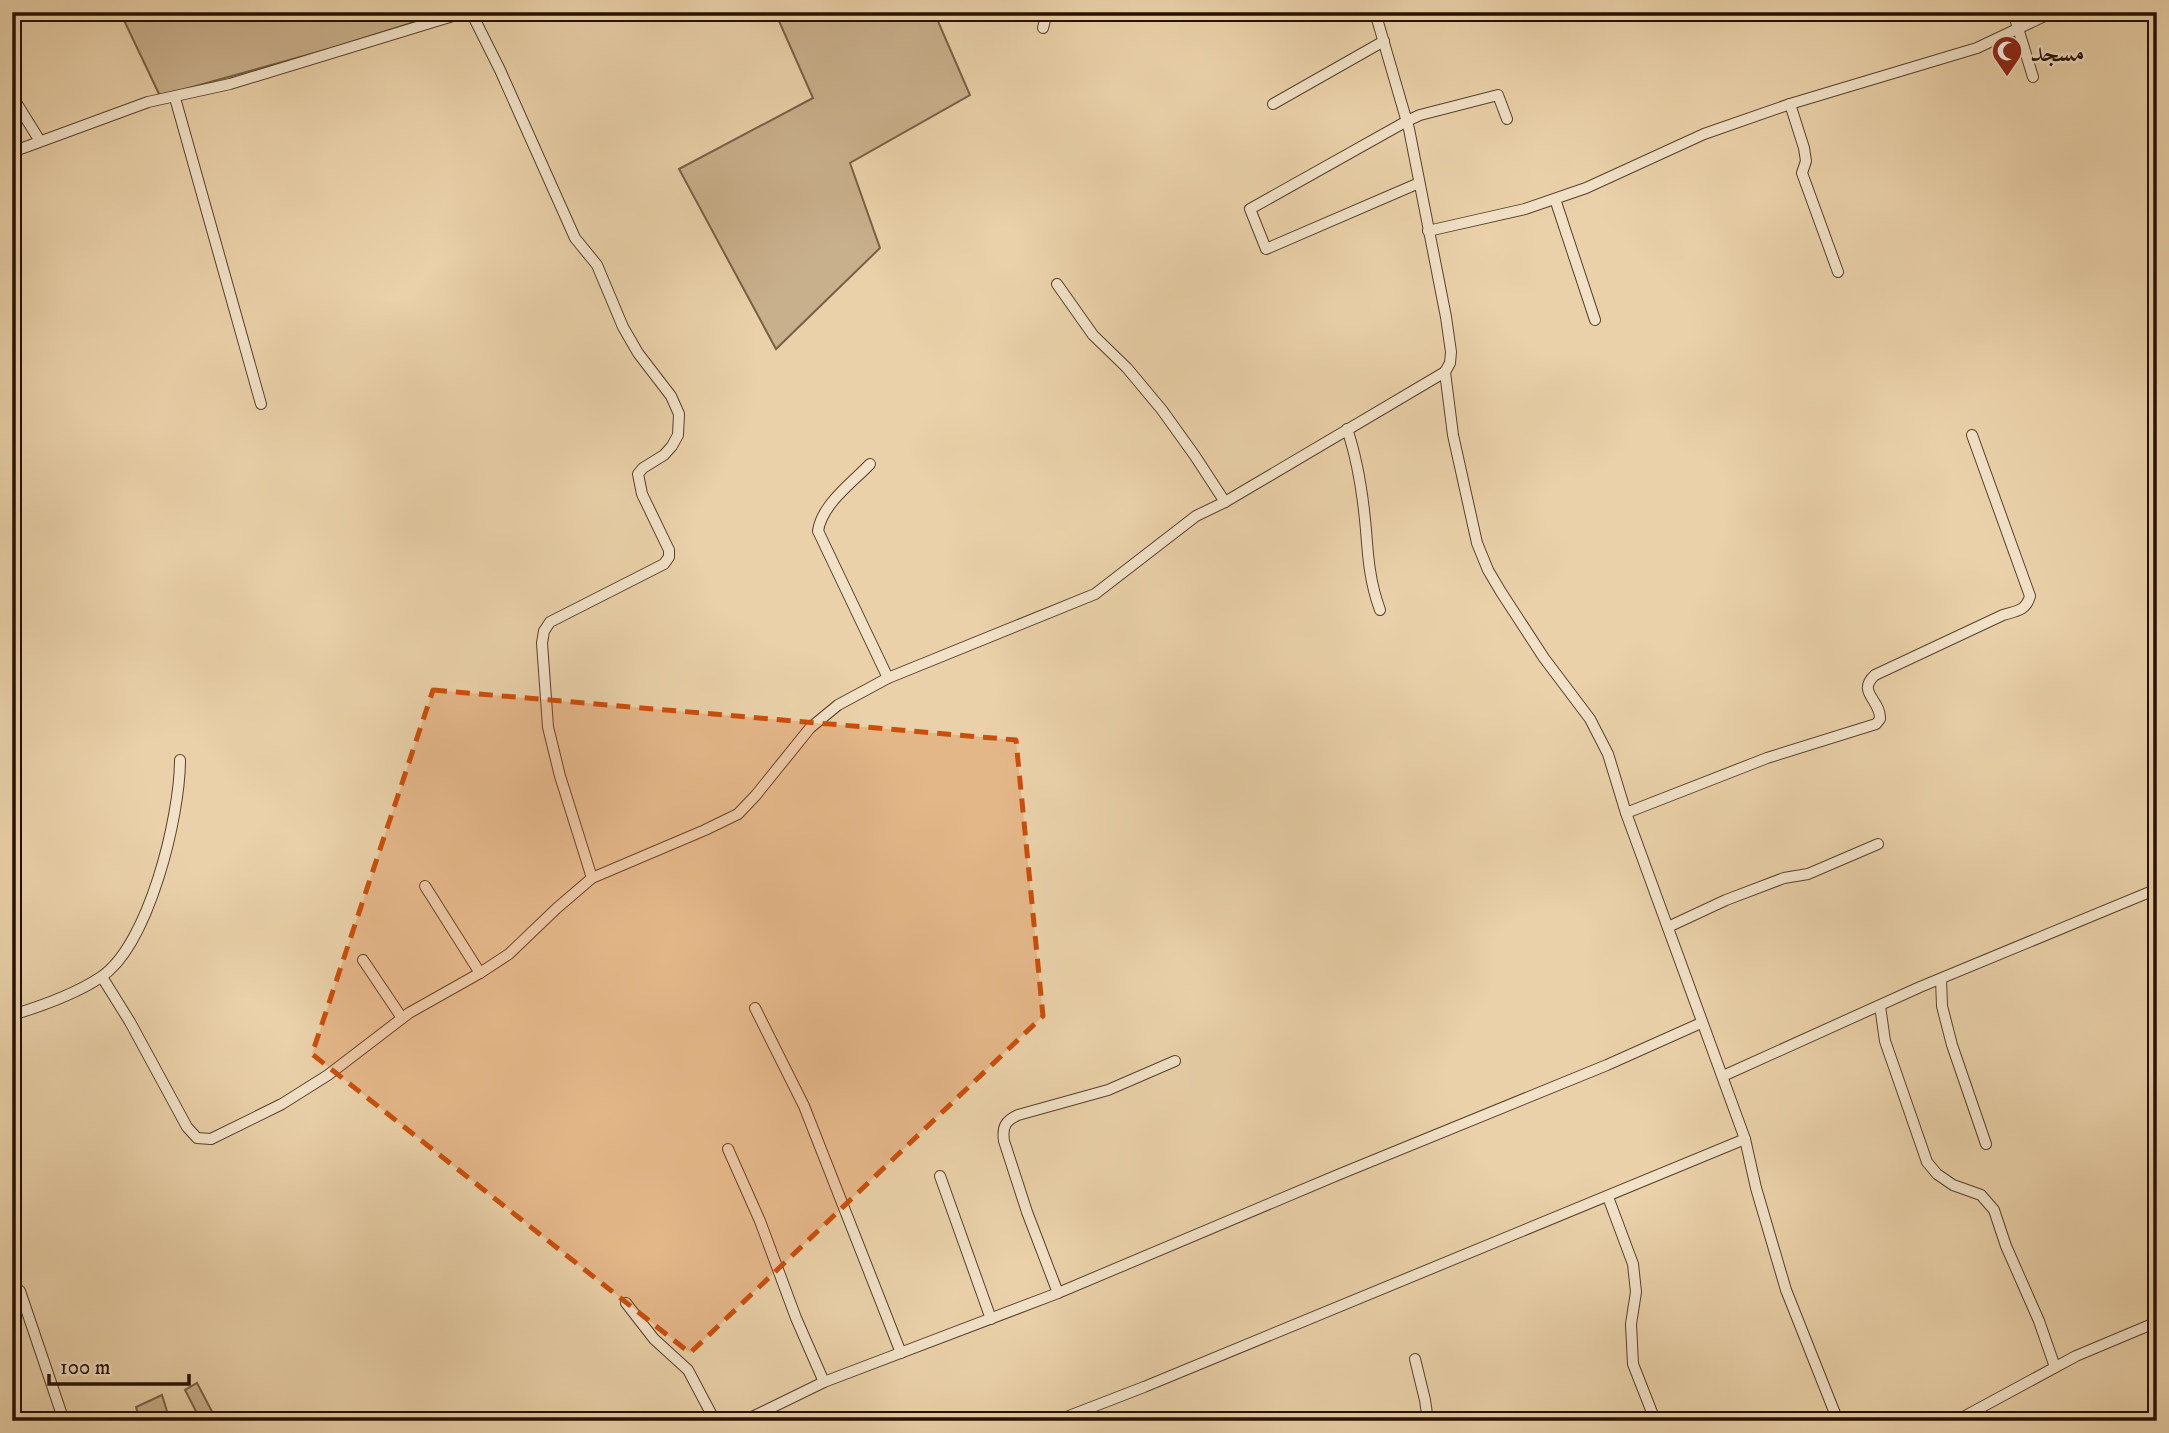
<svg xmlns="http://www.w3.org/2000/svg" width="2169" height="1433" viewBox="0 0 2169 1433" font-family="'IM FELL DW Pica',Amiri,serif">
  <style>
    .green { fill: #c9b08c; stroke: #786046; stroke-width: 2 }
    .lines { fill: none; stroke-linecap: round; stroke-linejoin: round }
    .minor-casing { stroke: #58402b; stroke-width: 12 }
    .minor { stroke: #f1e1c7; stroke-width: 10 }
    .marked { fill: #cb4e0a; fill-opacity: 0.2; stroke: #cb4e0a; stroke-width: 5; stroke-dasharray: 14 9; stroke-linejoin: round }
    .labels { text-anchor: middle; stroke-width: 5; stroke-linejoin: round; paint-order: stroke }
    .poi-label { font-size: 28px; fill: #270f01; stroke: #f1e1c7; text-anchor: start }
  </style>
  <rect width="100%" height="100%" fill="#ead1a9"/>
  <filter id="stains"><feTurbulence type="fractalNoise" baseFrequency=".00286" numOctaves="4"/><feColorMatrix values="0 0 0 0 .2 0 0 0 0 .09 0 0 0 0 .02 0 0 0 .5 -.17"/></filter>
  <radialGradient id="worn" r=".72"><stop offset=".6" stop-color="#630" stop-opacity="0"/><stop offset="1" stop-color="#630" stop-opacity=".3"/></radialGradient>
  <g class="green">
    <polygon points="120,12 446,12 336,47 160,96"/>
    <polygon points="775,12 934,12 970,95 850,163 880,248 776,349 679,169 813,98"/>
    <polygon points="197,1383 217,1421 201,1421 185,1390"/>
    <polygon points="162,1395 170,1421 140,1421 136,1407"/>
  </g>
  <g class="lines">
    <g class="minor-casing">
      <g id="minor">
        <polyline points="471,12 500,70 575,238 597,265 623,327 638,353 671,396 679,414 678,435 672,446 664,455 643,468 638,474 642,494 669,550 669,557 664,564 550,622 544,631 542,643 548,727 560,776 592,878"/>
        <polyline points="1375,12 1409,129 1446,317 1451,352 1450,363 1445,372 1453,435 1477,543 1488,570 1501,592 1544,658 1590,719 1608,754 1626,813 1745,1139 1756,1188 1786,1290 1838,1421"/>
        <polyline points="2013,12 2033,77"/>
        <polyline points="1043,28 1047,12"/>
        <polyline points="12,96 40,141"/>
        <polyline points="175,98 261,404"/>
        <polyline points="1273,104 1384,41"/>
        <polyline points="1790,104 1804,148 1806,161 1802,173 1838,272"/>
        <polyline points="12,152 148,102 230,84 466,12"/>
        <polyline points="1419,183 1266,249 1250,209 1407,121 1420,115 1498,95 1507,119"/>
        <polyline points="1555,199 1595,320"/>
        <polyline points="1428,231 1525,209 1586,188 1704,134 1790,104 1977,48 2053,12"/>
        <polyline points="1057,284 1093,335 1127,368 1162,410 1195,456 1225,502"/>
        <path d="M 1347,429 C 1358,461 1363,496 1366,530 C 1368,558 1370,583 1380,610"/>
        <path d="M 870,464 C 852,483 822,504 818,531 L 888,678"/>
        <path d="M 1626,813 L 1767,758 L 1876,724 L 1880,719 C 1881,700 1856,692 1875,675 L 2003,615 C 2016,611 2026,611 2030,596 L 1972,435"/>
        <polyline points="425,886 480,973"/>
        <polyline points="1668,927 1726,900 1784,878 1808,874 1878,844"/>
        <polyline points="363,960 402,1018"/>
        <polyline points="102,977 130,1022 187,1127 197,1138 211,1139 282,1104 328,1075 409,1013 480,973 509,954 557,908 592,878 705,830 738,814 756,795 810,728 838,705 888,678 1095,594 1196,516 1225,502 1445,372"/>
        <polyline points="1941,979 1942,1006 1952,1045 1986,1144"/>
        <polyline points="1880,1006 1885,1041 1927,1162 1937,1174 1953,1185 1981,1195 1994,1210 2006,1246 2039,1321 2055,1367"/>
        <polyline points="755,1008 804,1106 901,1353"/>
        <path d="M 12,1015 C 42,1006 74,995 101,977 C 149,945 180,816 180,760"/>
        <polyline points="1723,1076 1920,987 2157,889"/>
        <polyline points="728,1149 760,1221 796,1318 824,1382"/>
        <polyline points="940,1176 991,1319"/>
        <polyline points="1608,1197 1633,1264 1636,1292 1631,1324 1633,1364 1653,1415"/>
        <polyline points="20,1291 64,1421"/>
        <path d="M 1058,1293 L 1027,1212 L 1004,1141 C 1002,1127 1005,1121 1018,1115 L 1108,1090 L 1175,1061"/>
        <polyline points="626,1303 654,1339 688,1370 715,1421"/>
        <polyline points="1415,1359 1425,1400 1428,1421"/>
        <polyline points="744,1421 824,1382 1058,1293 1340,1174 1607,1065 1701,1023"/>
        <polyline points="1056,1421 1144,1387 1745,1139"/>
        <polyline points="1956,1421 2076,1356 2157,1322"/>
      </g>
    </g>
    <use href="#minor" class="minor"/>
  </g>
  <path class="marked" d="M 433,690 L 1016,740 L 1043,1016 L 690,1353 L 312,1054 Z"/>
  <defs>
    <g id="mosque-pin" transform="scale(1.575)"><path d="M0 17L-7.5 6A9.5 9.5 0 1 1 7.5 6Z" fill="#8f2418" stroke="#f1e1c7"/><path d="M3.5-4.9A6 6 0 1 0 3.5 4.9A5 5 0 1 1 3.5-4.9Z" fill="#fff"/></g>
  </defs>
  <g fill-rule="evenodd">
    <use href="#mosque-pin" x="2007" y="51"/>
  </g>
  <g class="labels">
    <g class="poi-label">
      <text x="2030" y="61">مسجد</text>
    </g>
  </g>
  <rect width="2169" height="1433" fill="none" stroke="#ead1a9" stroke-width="42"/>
  <rect x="14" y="14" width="2141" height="1405" fill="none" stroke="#270f01" stroke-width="3.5"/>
  <rect x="21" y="21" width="2127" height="1391" fill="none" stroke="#270f01" stroke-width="2"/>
  <path d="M49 1374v10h140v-10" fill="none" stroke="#270f01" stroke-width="3.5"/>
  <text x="60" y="1374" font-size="21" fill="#270f01" stroke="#f1e1c7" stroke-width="5" paint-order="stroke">100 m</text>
  <rect width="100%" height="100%" filter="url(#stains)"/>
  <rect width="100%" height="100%" fill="url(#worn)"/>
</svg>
